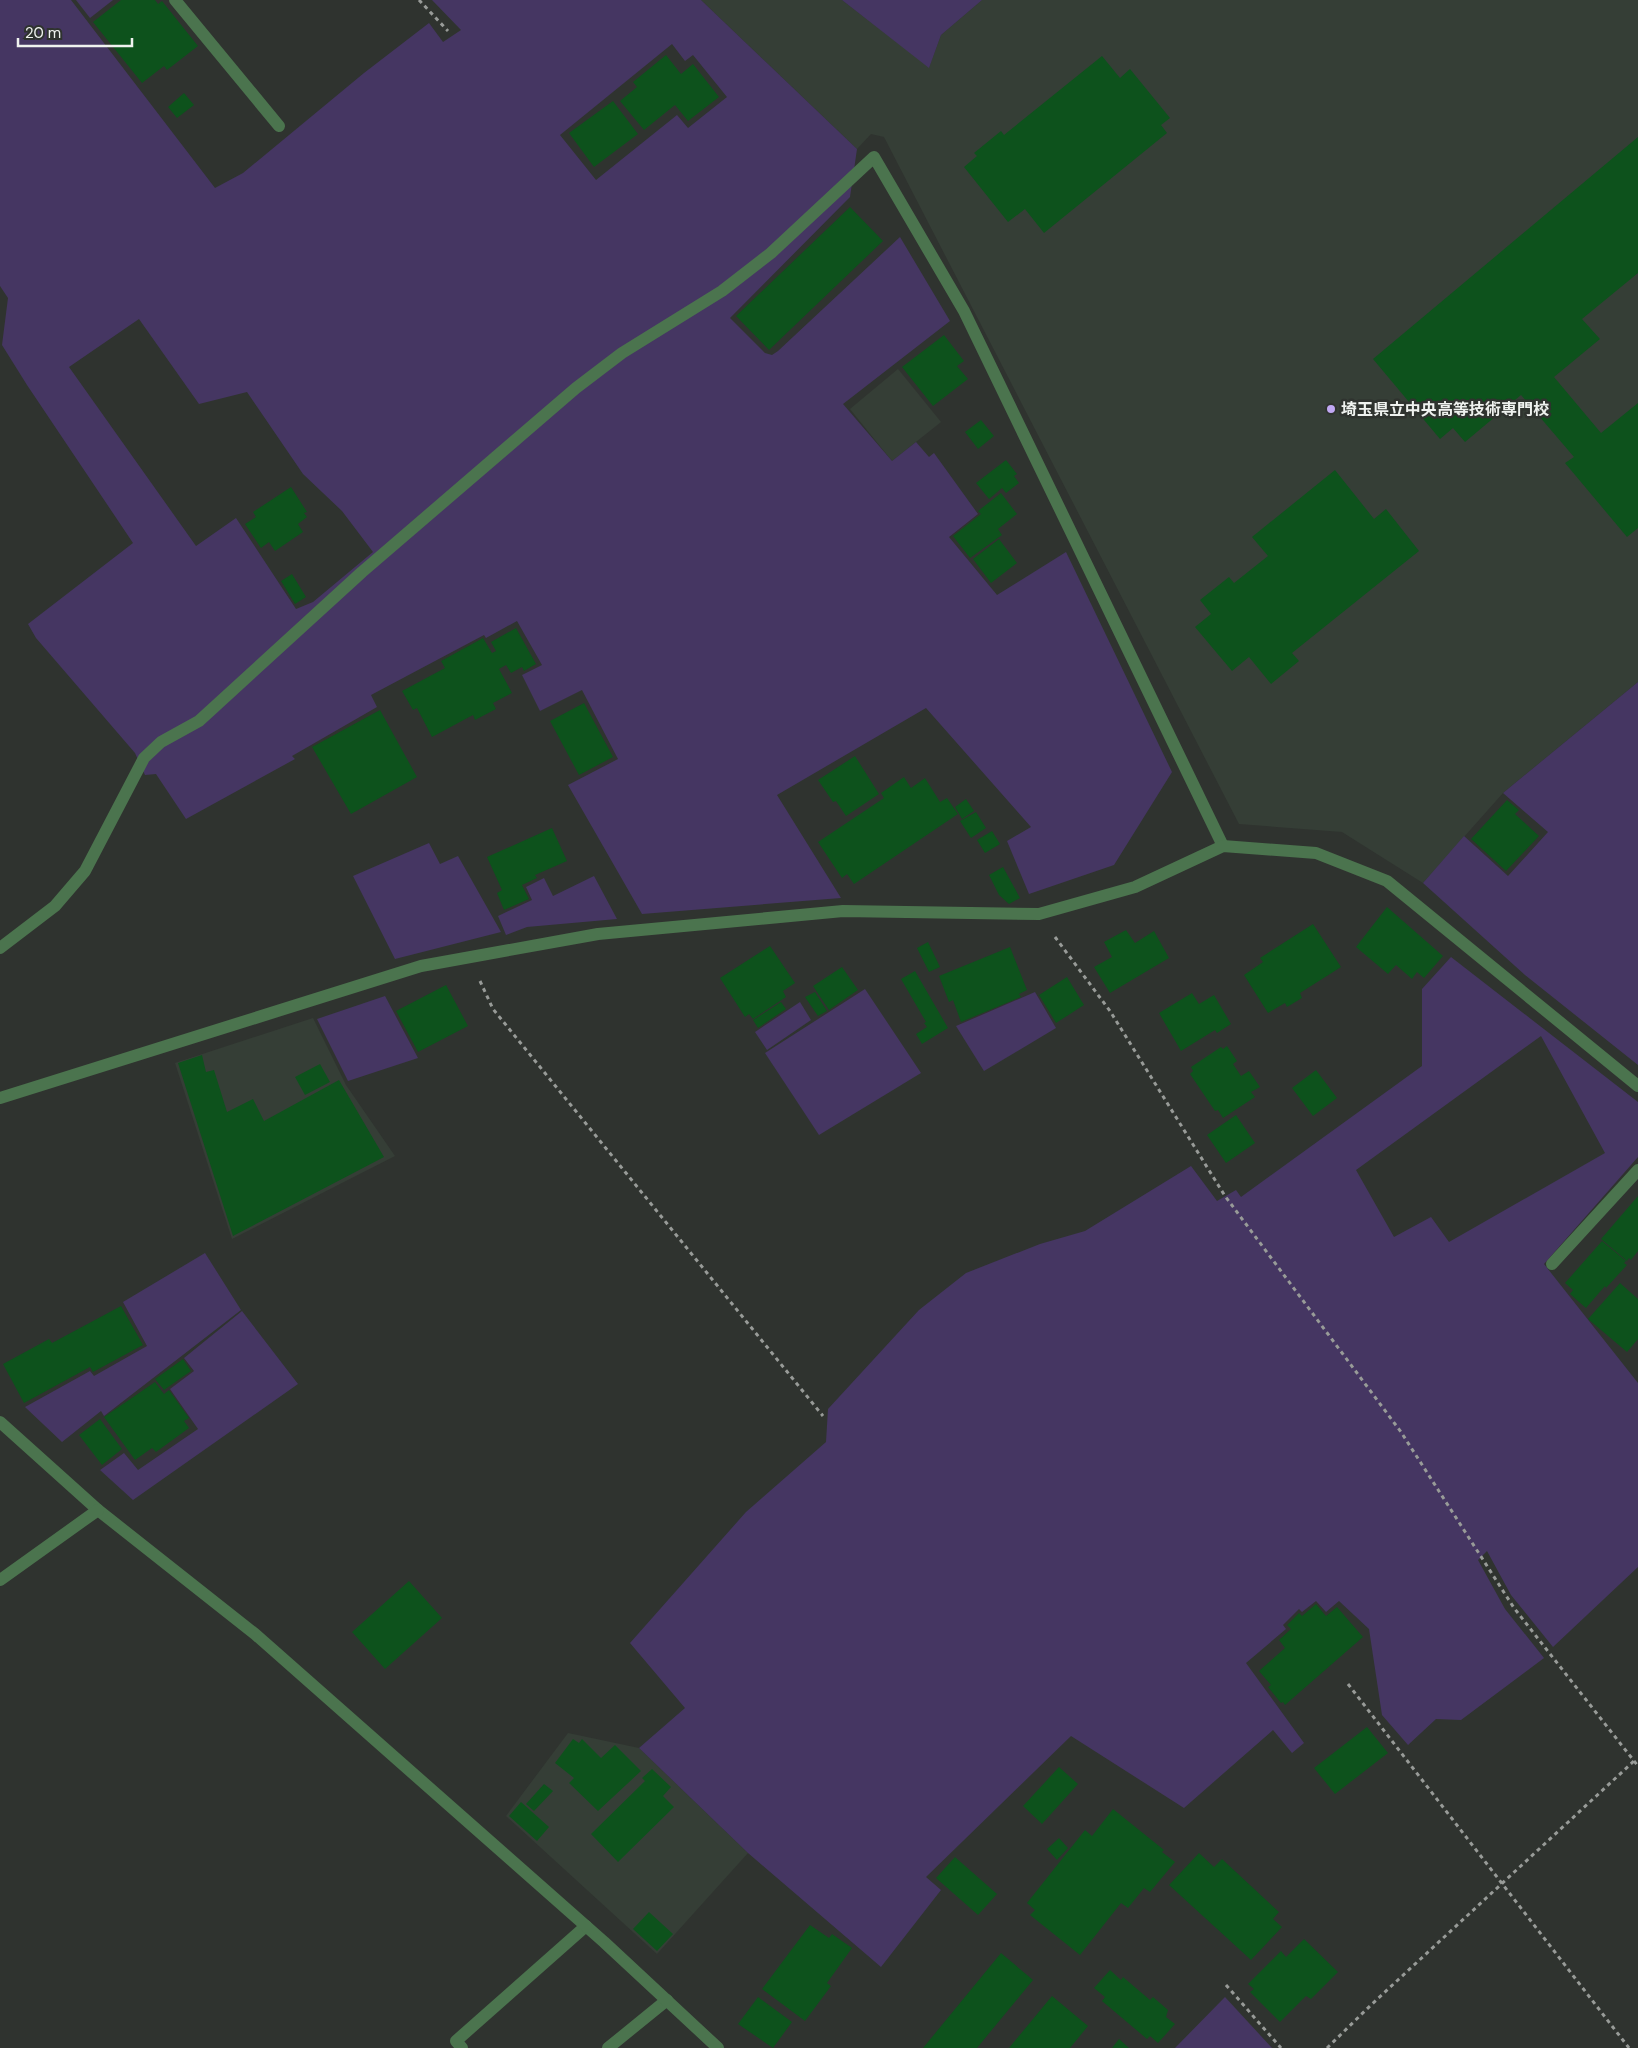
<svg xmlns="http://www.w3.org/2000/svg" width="1638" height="2048" viewBox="0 0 1638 2048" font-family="'DM Sans','Noto Sans JP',sans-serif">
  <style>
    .built { fill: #353e36 }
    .green { fill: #453662; fill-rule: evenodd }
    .building { fill: #0d521c }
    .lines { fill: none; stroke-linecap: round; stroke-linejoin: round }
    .path { stroke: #989b98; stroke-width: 3; stroke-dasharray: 4 4; stroke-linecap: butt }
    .service { stroke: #4b744e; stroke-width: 12 }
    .minor { stroke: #4b744e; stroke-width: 12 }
    .tertiary { stroke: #4b744e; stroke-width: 12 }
    .poi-dot { fill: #c0a8f3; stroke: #2f332f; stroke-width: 2 }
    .labels { text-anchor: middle; stroke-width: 5; stroke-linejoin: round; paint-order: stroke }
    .poi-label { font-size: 16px; font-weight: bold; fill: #eff2ef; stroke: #2f332f; text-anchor: start }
  </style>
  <rect width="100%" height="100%" fill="#2f332f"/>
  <g class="built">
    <polygon points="701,0 842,0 929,67 941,35 982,0 1638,0 1638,682 1503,793 1423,883 1342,832 1239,824 884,137 871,134 857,149"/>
    <polygon points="898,369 941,422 892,461 850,409"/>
    <polygon points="313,1018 346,1085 395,1156 232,1239 175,1063"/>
    <polygon points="568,1733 639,1748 748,1853 657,1954 506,1816"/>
  </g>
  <g class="green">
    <path d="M 0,0 L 71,0 L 215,188 L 243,173 L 364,73 L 429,23 L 443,42 L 461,30 L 432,0 L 701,0 L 857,149 L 850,197 L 730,318 L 765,353 L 772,355 L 778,351 L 900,237 L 950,321 L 843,404 L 892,461 L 916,442 L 929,457 L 934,453 L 978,514 L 949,537 L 997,595 L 1066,552 L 1172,772 L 1114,865 L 1029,894 L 1007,841 L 1031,827 L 926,708 L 777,795 L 841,898 L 642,914 L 568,785 L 618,759 L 582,690 L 540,711 L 522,675 L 542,665 L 517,621 L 486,638 L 484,635 L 371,695 L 377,707 L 292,756 L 295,759 L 186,819 L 156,774 L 145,775 L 135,753 L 36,638 L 28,624 L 133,543 L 27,385 L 2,345 L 8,298 L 0,286 ZM 672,44 L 685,61 L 693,55 L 727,97 L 688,128 L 677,115 L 596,180 L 560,135 ZM 139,319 L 199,404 L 247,392 L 303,474 L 342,511 L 373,552 L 313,602 L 296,609 L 236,518 L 196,546 L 69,367 Z"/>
    <polygon points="76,0 113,0 90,18"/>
    <polygon points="842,0 982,0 941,35 929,68"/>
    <polygon points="1638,682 1638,1065 1525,975 1423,883 1464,836 1508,876 1548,832 1503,793"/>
    <polygon points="429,843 440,864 458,856 501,932 395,959 353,876"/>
    <polygon points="594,876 617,919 527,927 506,935 498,916 532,900 526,887 544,878 553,896"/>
    <path d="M 1451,957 L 1638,1102 L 1638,1157 L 1544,1264 L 1638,1383 L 1638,1567 L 1553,1647 L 1511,1595 L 1487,1551 L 1478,1560 L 1505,1609 L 1544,1658 L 1461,1720 L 1436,1719 L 1408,1745 L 1382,1715 L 1369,1629 L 1339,1601 L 1326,1612 L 1316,1601 L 1302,1612 L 1299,1609 L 1283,1625 L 1286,1629 L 1246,1663 L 1304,1743 L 1292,1753 L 1273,1730 L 1184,1808 L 1071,1736 L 926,1877 L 941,1890 L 881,1967 L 748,1853 L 639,1748 L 685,1708 L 630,1643 L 746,1512 L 826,1442 L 828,1409 L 919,1310 L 966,1273 L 1040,1244 L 1085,1231 L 1191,1166 L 1217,1201 L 1236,1190 L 1241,1197 L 1422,1066 L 1422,989 ZM 1541,1036 L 1605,1153 L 1449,1242 L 1431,1217 L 1394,1237 L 1356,1170 Z"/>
    <polygon points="865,989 921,1073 819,1135 765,1053"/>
    <polygon points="1035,992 1056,1028 984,1071 956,1026"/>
    <polygon points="385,996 418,1058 348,1081 317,1019"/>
    <polygon points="800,1002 811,1020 767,1050 755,1032"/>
    <polygon points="205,1253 241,1310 104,1416 101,1411 62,1442 25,1407 90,1371 94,1376 147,1346 123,1302"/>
    <polygon points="242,1311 298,1384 133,1500 100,1470 124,1453 138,1470 198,1429 170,1389 194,1371 184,1358"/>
    <polygon points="1225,1997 1272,2048 1175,2048"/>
  </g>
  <g class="building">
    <polygon points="121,0 155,0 158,4 162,1 198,46 167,70 164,66 142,83 93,22"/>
    <polygon points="666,55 681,74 693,64 719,97 688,121 675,105 644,130 620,101 637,87 633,82"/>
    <polygon points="1102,56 1120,78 1130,69 1170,118 1161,125 1167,133 1044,233 1025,209 1008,222 964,167 977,156 974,153 1001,131 1004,135"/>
    <polygon points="184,93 194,105 177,118 168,107"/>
    <polygon points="613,101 638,134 594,167 569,133"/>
    <polygon points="1638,137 1638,273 1582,319 1600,339 1554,377 1601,433 1638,403 1638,528 1627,537 1565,463 1574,457 1521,395 1465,442 1453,428 1440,439 1373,359"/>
    <polygon points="850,207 883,241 769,350 736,316"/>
    <polygon points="944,335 964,361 957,366 968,379 933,406 902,367"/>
    <polygon points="981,420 994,436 978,449 965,432"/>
    <polygon points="1006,460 1017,474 1014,476 1019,483 1006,493 1002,488 989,499 976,483"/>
    <polygon points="1335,470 1374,519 1386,509 1419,551 1292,653 1299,661 1271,684 1249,657 1232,671 1195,627 1211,614 1200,600 1229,577 1234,583 1268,556 1252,537"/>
    <polygon points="291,487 307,512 304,513 307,517 298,524 303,532 275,551 269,542 261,548 245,524 256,517 253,512"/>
    <polygon points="1001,493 1017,514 998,529 1002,535 970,558 953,536 981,514 978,511"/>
    <polygon points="999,539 1017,563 991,583 973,559"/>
    <polygon points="292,574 306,597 295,604 281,581"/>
    <polygon points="516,628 536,664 524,671 522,667 511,673 506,665 499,669 512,693 493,703 496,709 475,720 473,715 432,737 417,708 413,710 402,691 445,668 441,661 483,638 492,653 496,651 491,642"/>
    <polygon points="584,703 613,757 579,775 550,721"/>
    <polygon points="380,710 417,777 351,814 312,747"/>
    <polygon points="855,756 879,794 846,816 836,801 833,802 818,780"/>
    <polygon points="904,777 911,788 925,778 940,802 947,798 958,814 854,884 847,874 842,878 818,842 884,798 881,793"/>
    <polygon points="966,799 974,811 962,819 955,807"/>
    <polygon points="1507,800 1519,810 1515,814 1539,836 1506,871 1471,839"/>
    <polygon points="976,812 986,828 971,838 960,821"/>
    <polygon points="552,828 567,861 535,875 537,878 522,885 529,899 504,910 497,893 502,890 487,857"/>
    <polygon points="992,831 1000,844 985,853 977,840"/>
    <polygon points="1003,867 1020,898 1009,904 999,895 989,875"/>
    <polygon points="1387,907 1443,956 1424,978 1417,972 1412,979 1396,965 1388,974 1356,947"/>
    <polygon points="1313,924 1341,967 1300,993 1302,998 1287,1007 1285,1003 1268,1013 1244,975 1263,962 1260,958"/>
    <polygon points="1126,930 1135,943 1154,931 1169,958 1110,993 1094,967 1112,957 1104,942"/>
    <polygon points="928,942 940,967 929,972 917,948"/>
    <polygon points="770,946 795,983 783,991 786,997 753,1019 749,1014 745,1017 720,978"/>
    <polygon points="1010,947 1027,990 1019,994 1021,997 961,1022 953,1000 949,1002 939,976"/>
    <polygon points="842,967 858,990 829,1010 813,986"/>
    <polygon points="915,971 948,1028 922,1044 916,1034 927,1027 924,1023 926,1022 901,979"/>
    <polygon points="1067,977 1084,1005 1056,1023 1039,995"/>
    <polygon points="446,985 468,1026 418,1052 396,1011"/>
    <polygon points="815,992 827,1011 818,1016 805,997"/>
    <polygon points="1192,993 1199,1004 1214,995 1231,1024 1217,1033 1215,1030 1181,1051 1159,1013"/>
    <polygon points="781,1002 786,1009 758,1028 753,1020"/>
    <polygon points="1227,1046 1237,1061 1233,1064 1241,1076 1249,1071 1260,1087 1251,1092 1255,1097 1223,1118 1218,1110 1215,1111 1190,1074 1193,1071 1191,1067 1221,1047 1223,1049"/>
    <polygon points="202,1055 206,1072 214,1070 227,1112 253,1099 264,1121 339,1080 384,1157 233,1236 178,1063"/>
    <polygon points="320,1064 330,1082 305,1095 295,1077"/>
    <polygon points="1316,1070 1337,1098 1313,1116 1292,1088"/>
    <polygon points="1236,1115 1255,1143 1226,1163 1207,1135"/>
    <polygon points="1638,1196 1638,1251 1631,1260 1629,1258 1627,1261 1601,1239"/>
    <polygon points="1602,1241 1626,1261 1624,1263 1627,1265 1606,1288 1605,1286 1586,1308 1570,1294 1573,1290 1565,1283"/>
    <polygon points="1620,1283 1638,1299 1638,1339 1627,1352 1588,1319"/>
    <polygon points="121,1306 143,1345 93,1372 90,1367 24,1403 3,1364 49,1339 52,1343"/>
    <polygon points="183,1359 191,1371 164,1390 155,1379"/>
    <polygon points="155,1382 164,1394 169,1390 189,1418 184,1421 189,1428 156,1452 152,1448 135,1460 104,1417"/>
    <polygon points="100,1419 122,1449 102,1465 79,1435"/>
    <polygon points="409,1581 442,1618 385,1669 352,1632"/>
    <polygon points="1316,1604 1326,1616 1337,1607 1363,1637 1285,1705 1283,1702 1281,1703 1268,1687 1271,1685 1259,1671 1285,1648 1279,1640 1291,1629 1287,1625 1299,1613 1302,1616"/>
    <polygon points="1367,1727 1388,1753 1335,1794 1314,1768"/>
    <polygon points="573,1739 579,1743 582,1739 601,1758 615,1745 641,1771 598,1811 569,1783 574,1778 555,1763"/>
    <polygon points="1059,1767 1078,1784 1042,1824 1023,1806"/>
    <polygon points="652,1769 671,1787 663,1796 674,1807 618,1862 591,1834 645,1781 642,1778"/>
    <polygon points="544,1784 553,1791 534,1811 526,1804"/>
    <polygon points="521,1802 549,1827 537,1841 509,1816"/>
    <polygon points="1113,1809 1164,1850 1162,1852 1175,1862 1150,1892 1144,1888 1128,1908 1121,1903 1080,1955 1030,1915 1035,1910 1027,1903 1085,1830 1092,1836"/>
    <polygon points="1059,1838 1068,1848 1057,1860 1047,1849"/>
    <polygon points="1199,1853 1214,1867 1222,1859 1279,1912 1273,1919 1282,1927 1251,1960 1169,1885"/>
    <polygon points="955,1857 997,1894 978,1915 936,1878"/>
    <polygon points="649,1912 673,1934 657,1951 633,1929"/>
    <polygon points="810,1925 829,1938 832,1934 852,1948 827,1983 831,1986 805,2021 762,1989"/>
    <polygon points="1304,1939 1338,1972 1311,1999 1306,1996 1280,2022 1250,1992 1254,1989 1248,1984 1281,1951 1286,1957"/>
    <polygon points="1001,1953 1033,1980 977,2048 923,2048"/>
    <polygon points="1110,1970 1121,1980 1123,1977 1150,2000 1153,1997 1168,2010 1166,2017 1175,2024 1158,2043 1150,2036 1147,2039 1102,2001 1105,1997 1094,1988"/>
    <polygon points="1052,1996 1088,2026 1070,2048 1009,2048"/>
    <polygon points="758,1997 792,2022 773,2048 738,2024"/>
    <polygon points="1119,2039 1129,2048 1112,2048"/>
  </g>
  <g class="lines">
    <g class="path">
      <polyline points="419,0 448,31"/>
      <polyline points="1055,937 1110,1011 1225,1196 1401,1432 1514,1608 1638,1766"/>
      <polyline points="480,981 493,1009 823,1416"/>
      <polyline points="1348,1684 1629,2048"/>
      <polyline points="1226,1985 1281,2048"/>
      <polyline points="1327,2048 1372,2004 1634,1761"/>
    </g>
    <g class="service">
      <polyline points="175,0 279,126"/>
      <polyline points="0,948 55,906 85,871 144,758 161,742 199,721 362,572 576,388 622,353 722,291 771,253 874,157 964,311 1223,846"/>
      <polyline points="1552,1264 1638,1170"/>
    </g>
    <g class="minor">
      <polyline points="0,1098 421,966 598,934 843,911 1039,914 1135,887 1223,846 1316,853 1387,881 1638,1086"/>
      <polyline points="462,2048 456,2041 586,1926"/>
      <polyline points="608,2048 667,2000"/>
    </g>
    <g class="tertiary">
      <polyline points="0,1422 98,1510 255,1634 604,1942 718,2048"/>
      <polyline points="0,1580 98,1510"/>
    </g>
  </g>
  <circle class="poi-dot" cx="1331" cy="409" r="5"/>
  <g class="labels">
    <g class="poi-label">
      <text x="1341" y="415">埼玉県立中央高等技術専門校</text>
    </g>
  </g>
  <path d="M18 38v8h114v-8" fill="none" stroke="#eff2ef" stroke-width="2.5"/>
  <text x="25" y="38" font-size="15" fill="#eff2ef" stroke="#2f332f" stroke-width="4" paint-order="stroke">20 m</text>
</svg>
